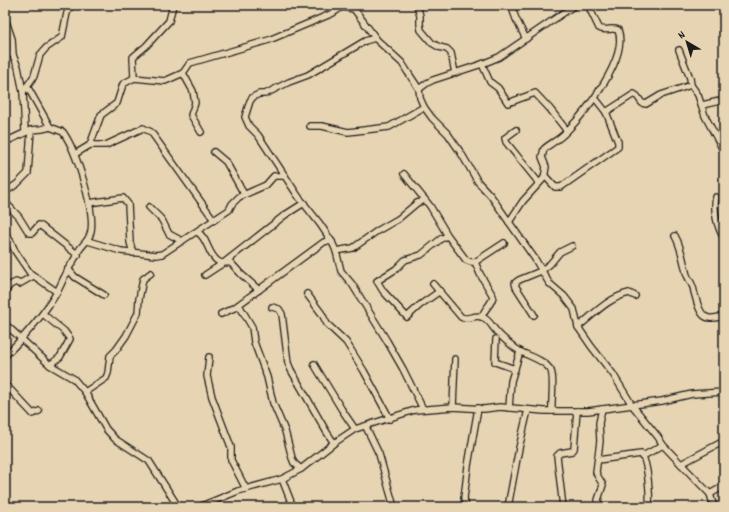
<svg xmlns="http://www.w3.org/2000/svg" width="729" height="512" viewBox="0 0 729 512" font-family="Dekko,sans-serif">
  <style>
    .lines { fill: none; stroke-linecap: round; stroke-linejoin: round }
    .minor-casing { stroke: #1c1c1c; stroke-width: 8 }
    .minor { stroke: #e7d4b2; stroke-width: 5.5 }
  </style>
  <rect width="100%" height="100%" fill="#e7d4b2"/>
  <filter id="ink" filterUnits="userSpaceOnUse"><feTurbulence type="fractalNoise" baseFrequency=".025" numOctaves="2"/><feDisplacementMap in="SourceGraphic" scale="8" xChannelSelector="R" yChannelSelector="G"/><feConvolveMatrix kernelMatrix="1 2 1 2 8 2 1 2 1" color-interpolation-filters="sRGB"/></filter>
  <g filter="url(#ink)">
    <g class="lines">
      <g class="minor-casing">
        <g id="minor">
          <polyline points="341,5 342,7 354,9 377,40 402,63 407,71 419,89 420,98 424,107 432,118 448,134 461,153 478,182 491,196 509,222 535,259 549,283 564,296 574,309 578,327 591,346 613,374 632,405 658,437 663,445 681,464 724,441"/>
          <polyline points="417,5 420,16 420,24 421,30 432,43 439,47 447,49 451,53 455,73"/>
          <polyline points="511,5 516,19 526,39"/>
          <polyline points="5,18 12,39 13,55"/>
          <polyline points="375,38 365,41 308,75 289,82 265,94 259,94 253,97 250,101 245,117 249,126 258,135 298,196 320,224 332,242 336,251 341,271 352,284 387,341 403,369 423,409"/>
          <polyline points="679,50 690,78 691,85 698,95 705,116 724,152"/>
          <polyline points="5,52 13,55 18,67 23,92"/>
          <polyline points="482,64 490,82 498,88 508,103 535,93 550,109 567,131"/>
          <polyline points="183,73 193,91 195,103 191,115 201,132"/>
          <polyline points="134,78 133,57 146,46 169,21 173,5"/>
          <polyline points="27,86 50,127"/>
          <polyline points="419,89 427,83 433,80 482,64 499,57 575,5"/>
          <polyline points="595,98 606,112 634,94 637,96 642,103 646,104 661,95 691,85"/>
          <polyline points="702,105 724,100"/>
          <polyline points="310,126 322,126 348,132 389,127 424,107"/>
          <polyline points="516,130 505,138 506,142 539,183"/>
          <polyline points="25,131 23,92 34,76 40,55 46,48 62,37 67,13 71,5"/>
          <path d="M 5,142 L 31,130 L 42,129 L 50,127 L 63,132 C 76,150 95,210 91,231 C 89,242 82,244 78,252 C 76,258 71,264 68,270 C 64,277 61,285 57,292 C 43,316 24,337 5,356"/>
          <polyline points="90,145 106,145 143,128 151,132 214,220"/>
          <polyline points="214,152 226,162 244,194"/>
          <polyline points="75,154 90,145 101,115 117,103 123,84 134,78 165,81 183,73 190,63 269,40 333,13 342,7"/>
          <polyline points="404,174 430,206 448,236 466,260 471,262 475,262 504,243"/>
          <polyline points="545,176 555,187 561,187 618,147 618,142 606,112"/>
          <polyline points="5,192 17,184 28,173 31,130"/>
          <path d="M 716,197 C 713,209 717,228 724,238"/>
          <polyline points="5,202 19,217 29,233 32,233 39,225 41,226 78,255"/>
          <polyline points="89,203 123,198 128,204 130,242 133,253"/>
          <polyline points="149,207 162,220 169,234 182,241"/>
          <path d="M 509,222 L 523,201 L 544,178 L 546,167 L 542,157 L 544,149 C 551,143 560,139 566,132 C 585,113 629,58 618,30 C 612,27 605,32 599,28 L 588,5"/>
          <path d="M 197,232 C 208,237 207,255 219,262 C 222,264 227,262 231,263 L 241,274 L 259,290"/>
          <polyline points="5,233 11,242 15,251 30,273 57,292"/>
          <path d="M 675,236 C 682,248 683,262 687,275 C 689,280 694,286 694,292 C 696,298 699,314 706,317 C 711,320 719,317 724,316"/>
          <polyline points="88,241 121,251 156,255 162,254 229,210 232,204 239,197 266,185 274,176 285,176"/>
          <polyline points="336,251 353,248 377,231 398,219 417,203 425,200"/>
          <path d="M 475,262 L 480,274 L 493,296 C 492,305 484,308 482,317"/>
          <polyline points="68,269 75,277 104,295"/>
          <polyline points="205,275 225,262 285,215 304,203"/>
          <path d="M 433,284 L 461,317 C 468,321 474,314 482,317 C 489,319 492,327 497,332 C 502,338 509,343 515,348 C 525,356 542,358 550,369 C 555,375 551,402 552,411"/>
          <polyline points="440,291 420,305 407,317 383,291 377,281 396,269 405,260 421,255 442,238 448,236"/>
          <polyline points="5,292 10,285 16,282 19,284 33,276"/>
          <polyline points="307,294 322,314 327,324 346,342 364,371 390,419"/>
          <polyline points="239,305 252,327 254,342 267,377 273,403 285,431 292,458 294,463 301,469"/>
          <polyline points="272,307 279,309 282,314 288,363 291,370 326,431 334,443"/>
          <polyline points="43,314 64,331 70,339 60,357 50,365"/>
          <polyline points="221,314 234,308 324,242 327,241 332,242"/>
          <polyline points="534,315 516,287 515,283 519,280 541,271 550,264 560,252 572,246"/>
          <polyline points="5,324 50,365 74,379 85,392 106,429 115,439 149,461 177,505 180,507"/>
          <path d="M 578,327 C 594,314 608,298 629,293 L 635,296"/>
          <polyline points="496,339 495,362 515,369"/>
          <polyline points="209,357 207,376 212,397 231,447 231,460 246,489"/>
          <polyline points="314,364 342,410 355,429"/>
          <polyline points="5,384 33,414 39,411"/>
          <polyline points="85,392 106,378 108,373 110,356 116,350 126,336 138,313 139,299 143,279 151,273"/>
          <polyline points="453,407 455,359"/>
          <polyline points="509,408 511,381 520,352"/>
          <polyline points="366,427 379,454 394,507"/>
          <polyline points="643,456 663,445"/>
          <path d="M 598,460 L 641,454 C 648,461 650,496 649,507"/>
          <polyline points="681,464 710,494 714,507"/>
          <polyline points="282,479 293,507"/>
          <polyline points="710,494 724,486"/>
          <polyline points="199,507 238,491 282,479 301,469 334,443 355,429 415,410 453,407 484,409 500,407 544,411 588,411 662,401 692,394 724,392"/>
          <polyline points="466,507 464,498 468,466 478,408"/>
          <polyline points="508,507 519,448 528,410"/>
          <polyline points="563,507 557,456 560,453 572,451 574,449 577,411"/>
          <polyline points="600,507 598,500 603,485 597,475 596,472 600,441 599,423 602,409"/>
        </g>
      </g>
      <use href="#minor" class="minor"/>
    </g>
  </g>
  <rect width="729" height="512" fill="none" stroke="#e7d4b2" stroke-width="20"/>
  <rect x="10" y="10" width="709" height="492" fill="none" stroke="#1c1c1c" stroke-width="1.5" filter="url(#ink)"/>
  <g transform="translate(687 42) rotate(322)" stroke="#e7d4b2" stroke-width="3" paint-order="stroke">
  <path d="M0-3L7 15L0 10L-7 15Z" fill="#1c1c1c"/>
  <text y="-6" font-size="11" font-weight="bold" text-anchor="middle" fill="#1c1c1c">N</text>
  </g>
</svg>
